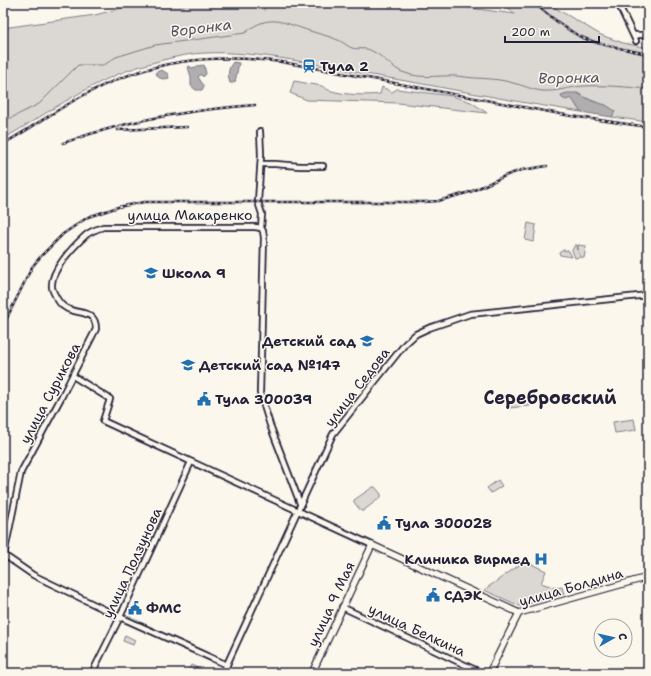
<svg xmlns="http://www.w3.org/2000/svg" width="651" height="676" viewBox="0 0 651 676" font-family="'Shantell Sans',sans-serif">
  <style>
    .green { fill: #dbd8d3; stroke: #7e7d87 }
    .water { fill: #b1aeb0; stroke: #787681 }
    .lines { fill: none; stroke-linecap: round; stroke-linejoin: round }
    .stream { stroke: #787681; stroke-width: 1 }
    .minor-casing { stroke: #22223b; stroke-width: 8 }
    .major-casing { stroke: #22223b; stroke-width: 8 }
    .minor { stroke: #fbf7ec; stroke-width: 4.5 }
    .major { stroke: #fbf7ec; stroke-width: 5.5 }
    .rail-casing { stroke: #22223b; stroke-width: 2.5 }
    .rail { stroke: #fbf7ec; stroke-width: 1; stroke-dasharray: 3; stroke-linecap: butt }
    .labels { text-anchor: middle; stroke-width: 3; stroke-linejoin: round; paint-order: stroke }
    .poi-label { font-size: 14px; font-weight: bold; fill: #22223b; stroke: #fbf7ec; text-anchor: start }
    .street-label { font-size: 14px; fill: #22223b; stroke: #fbf7ec }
    .water-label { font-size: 15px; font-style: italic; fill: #545364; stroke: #fbf7ec }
    .district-label { font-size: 18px; font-weight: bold; fill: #22223b; stroke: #fbf7ec }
  </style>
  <rect width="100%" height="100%" fill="#fbf7ec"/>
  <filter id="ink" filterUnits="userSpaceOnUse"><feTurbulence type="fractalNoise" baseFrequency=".025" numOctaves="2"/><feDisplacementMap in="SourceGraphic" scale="8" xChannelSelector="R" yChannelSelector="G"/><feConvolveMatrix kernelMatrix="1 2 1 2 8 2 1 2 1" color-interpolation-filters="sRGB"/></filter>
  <g filter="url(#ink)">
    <g class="green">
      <path d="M 156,3 L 431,3 L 515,14 L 503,3 L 547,3 L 601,35 L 623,43 L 648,48 L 648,122 L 612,117 L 615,111 C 603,103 589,101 577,93 L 571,97 C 575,102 577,108 581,112 C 509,101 438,86 366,74 C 311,64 249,48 192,54 C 178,56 162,60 148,64 C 95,78 50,112 3,139 L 3,28 L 95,15 L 126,7 Z"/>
      <path d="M 294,81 L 322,86 C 331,95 367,96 380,94 L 382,87 L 392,92 L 397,89 L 452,96 L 471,102 L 487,113 L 398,103 L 307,100 L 290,93 Z"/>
      <polygon points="528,223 536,225 534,241 533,242 525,240"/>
      <polygon points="575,245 577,245 578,251 578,245 586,246 584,258 581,257 578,252 581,257 575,258 572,250"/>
      <polygon points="563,250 569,251 572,257 560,255 559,253"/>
      <polygon points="529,398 530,406 508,408 507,400"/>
      <polygon points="634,419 636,430 615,433 613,422"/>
      <polygon points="498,480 502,486 491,493 487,488"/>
      <polygon points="373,487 375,487 381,494 381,497 363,511 361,511 354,502 354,500"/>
      <polygon points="525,561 546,571 541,583 556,588 562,587 564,594 520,606 484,590"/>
      <polygon points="125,635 135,640 133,645 123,641"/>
      <polygon points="191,665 204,671 203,673 192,673 188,671"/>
    </g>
    <g class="water">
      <path d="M 233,62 L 239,63 L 235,82 L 233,83 L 230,83 C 227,75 228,69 233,62 Z"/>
      <polygon points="204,65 206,74 203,77 202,75 200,75 198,77 204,86 202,90 196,90 191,86 191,77 188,67 190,66 191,68 196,67 197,66"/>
      <path d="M 162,70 L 168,74 L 169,78 C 163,80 157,79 156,72 Z"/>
      <path d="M 567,93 L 577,93 L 592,101 L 606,105 L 615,111 L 612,117 L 581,112 C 577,108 575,102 571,98 L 566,100 L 562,98 L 561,95 Z"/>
    </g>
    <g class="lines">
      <g class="stream">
        <polyline points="264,10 265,3"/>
        <path d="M 3,119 L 11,118 L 39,104 L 78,65 L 104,65 L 116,57 L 155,45 L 245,33 C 269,12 284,23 310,31 C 319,34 329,36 338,40 C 343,42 347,46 352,48 C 358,50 366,47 372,51 C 383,56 391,67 402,72 C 424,81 443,73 465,77 C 481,79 497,78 513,83 C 523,85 532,90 542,91 C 556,92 570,87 584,86 C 605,85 627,87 648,89"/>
      </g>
      <g class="minor-casing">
        <g id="minor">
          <polyline points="618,3 636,41"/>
          <polyline points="634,35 648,35"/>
          <polyline points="260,131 261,155 258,202 262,214 261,228"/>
          <polyline points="261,164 275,164 300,166 323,166"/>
          <polyline points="648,371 648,366"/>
          <polyline points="73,376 110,399 103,421 372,545"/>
          <polyline points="4,555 33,575 120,617 227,665"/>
          <path d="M 3,560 L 21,472 L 62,396 L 96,329 C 96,309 78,315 66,308 C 60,305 56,298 53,291 C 46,274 74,246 86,235 C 91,231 97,229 103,227 L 255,227 L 261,228 L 263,231 L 264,238 L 260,393 L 270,425 L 301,506"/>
          <polyline points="342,607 482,673"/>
          <polyline points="3,671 8,673"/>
          <polyline points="92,673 120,617 191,462"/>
          <polyline points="223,673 333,434 405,344 416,334 429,328 470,314 648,295"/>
        </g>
      </g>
      <g class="major-casing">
        <g id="major">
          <polyline points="312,673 372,545 519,613 648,577"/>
          <polyline points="489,673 519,613"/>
        </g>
      </g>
      <use href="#minor" class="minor"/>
      <use href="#major" class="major"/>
      <g class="rail-casing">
        <g id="rail">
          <path d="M 534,3 C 548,15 563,27 579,36 C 600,46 625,49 648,54"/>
          <polyline points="118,130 187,127"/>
          <path d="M 63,143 C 76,139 88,134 101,131 C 150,116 204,109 255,105"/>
          <path d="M 3,144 C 30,129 56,110 84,95 C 149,60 210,53 282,62 L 571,116 L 648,127"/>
          <polyline points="3,326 32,267 41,256 63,234 88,217 118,207 144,202 424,202 438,201 470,192 507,175 522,170 547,166"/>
        </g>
      </g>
      <use href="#rail" class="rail"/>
    </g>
  </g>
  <defs>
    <g id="station-bare" transform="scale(1.08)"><path d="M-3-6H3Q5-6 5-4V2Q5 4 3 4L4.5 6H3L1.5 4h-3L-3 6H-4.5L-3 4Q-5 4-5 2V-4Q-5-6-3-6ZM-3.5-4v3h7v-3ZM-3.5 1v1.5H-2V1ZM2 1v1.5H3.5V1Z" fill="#1f6fb2" stroke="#fbf7ec" stroke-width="2.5" paint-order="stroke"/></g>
    <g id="school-bare" transform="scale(1.08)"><path d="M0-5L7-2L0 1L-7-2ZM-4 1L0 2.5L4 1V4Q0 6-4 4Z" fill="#1f6fb2" stroke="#fbf7ec" stroke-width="2.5" paint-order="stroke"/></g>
    <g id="civic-bare" transform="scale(1.08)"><path d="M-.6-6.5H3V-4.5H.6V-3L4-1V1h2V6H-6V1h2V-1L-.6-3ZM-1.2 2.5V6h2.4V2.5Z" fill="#1f6fb2" stroke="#fbf7ec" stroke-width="2.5" paint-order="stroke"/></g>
    <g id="hospital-bare" transform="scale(1.08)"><path d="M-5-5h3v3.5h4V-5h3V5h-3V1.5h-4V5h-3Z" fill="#1f6fb2" stroke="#fbf7ec" stroke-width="2.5" paint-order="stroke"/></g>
  </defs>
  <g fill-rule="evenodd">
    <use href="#station-bare" x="309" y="66"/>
    <use href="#school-bare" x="151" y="273"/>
    <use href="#school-bare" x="367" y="341"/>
    <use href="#school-bare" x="188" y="365"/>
    <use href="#civic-bare" x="204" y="399"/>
    <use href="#civic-bare" x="384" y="523"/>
    <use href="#hospital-bare" x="541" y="559"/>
    <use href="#civic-bare" x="433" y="595"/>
    <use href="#civic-bare" x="135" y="608"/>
  </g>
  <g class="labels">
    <g class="poi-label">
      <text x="320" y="71">Тула 2</text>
      <text x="162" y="278">Школа 9</text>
      <text x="356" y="346" text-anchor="end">Детский сад</text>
      <text x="199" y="370">Детский сад №147</text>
      <text x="215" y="404">Тула 300039</text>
      <text x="395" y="528">Тула 300028</text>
      <text x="530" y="564" text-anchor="end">Клиника Вирмед</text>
      <text x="444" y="600">СДЭК</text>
      <text x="146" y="613">ФМС</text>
    </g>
    <g class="street-label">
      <text x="190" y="220">улица Макаренко</text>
      <text transform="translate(357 387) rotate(-52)" y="5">улица Седова</text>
      <text transform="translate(50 393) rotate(-62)" y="5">улица Сурикова</text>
      <text transform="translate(132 563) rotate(-65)" y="5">улица Ползунова</text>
      <text transform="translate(571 587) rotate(-16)" y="5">улица Болдина</text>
      <text transform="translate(331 604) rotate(-65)" y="5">улица 9 Мая</text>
      <text transform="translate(417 630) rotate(25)" y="5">улица Белкина</text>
    </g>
    <g class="water-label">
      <text transform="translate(201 28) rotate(-7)" y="5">Воронка</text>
      <text transform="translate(569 78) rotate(-1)" y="5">Воронка</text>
    </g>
    <g class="district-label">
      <text x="550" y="404">Серебровский</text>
    </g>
  </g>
  <rect width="651" height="676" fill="none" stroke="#fbf7ec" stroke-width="16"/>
  <rect x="8" y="8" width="635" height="660" fill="none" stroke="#22223b" stroke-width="1.5" filter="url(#ink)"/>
  <g transform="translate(613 638) rotate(82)"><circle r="19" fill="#fbf7ec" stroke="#a4a2a5"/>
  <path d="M0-3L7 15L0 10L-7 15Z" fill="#1f6fb2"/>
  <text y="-6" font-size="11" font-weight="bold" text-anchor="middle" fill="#22223b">С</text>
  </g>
  <path d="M505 36v6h94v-6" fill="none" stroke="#22223b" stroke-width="2"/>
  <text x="511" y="36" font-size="12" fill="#22223b" stroke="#fbf7ec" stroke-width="3" paint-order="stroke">200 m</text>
</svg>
